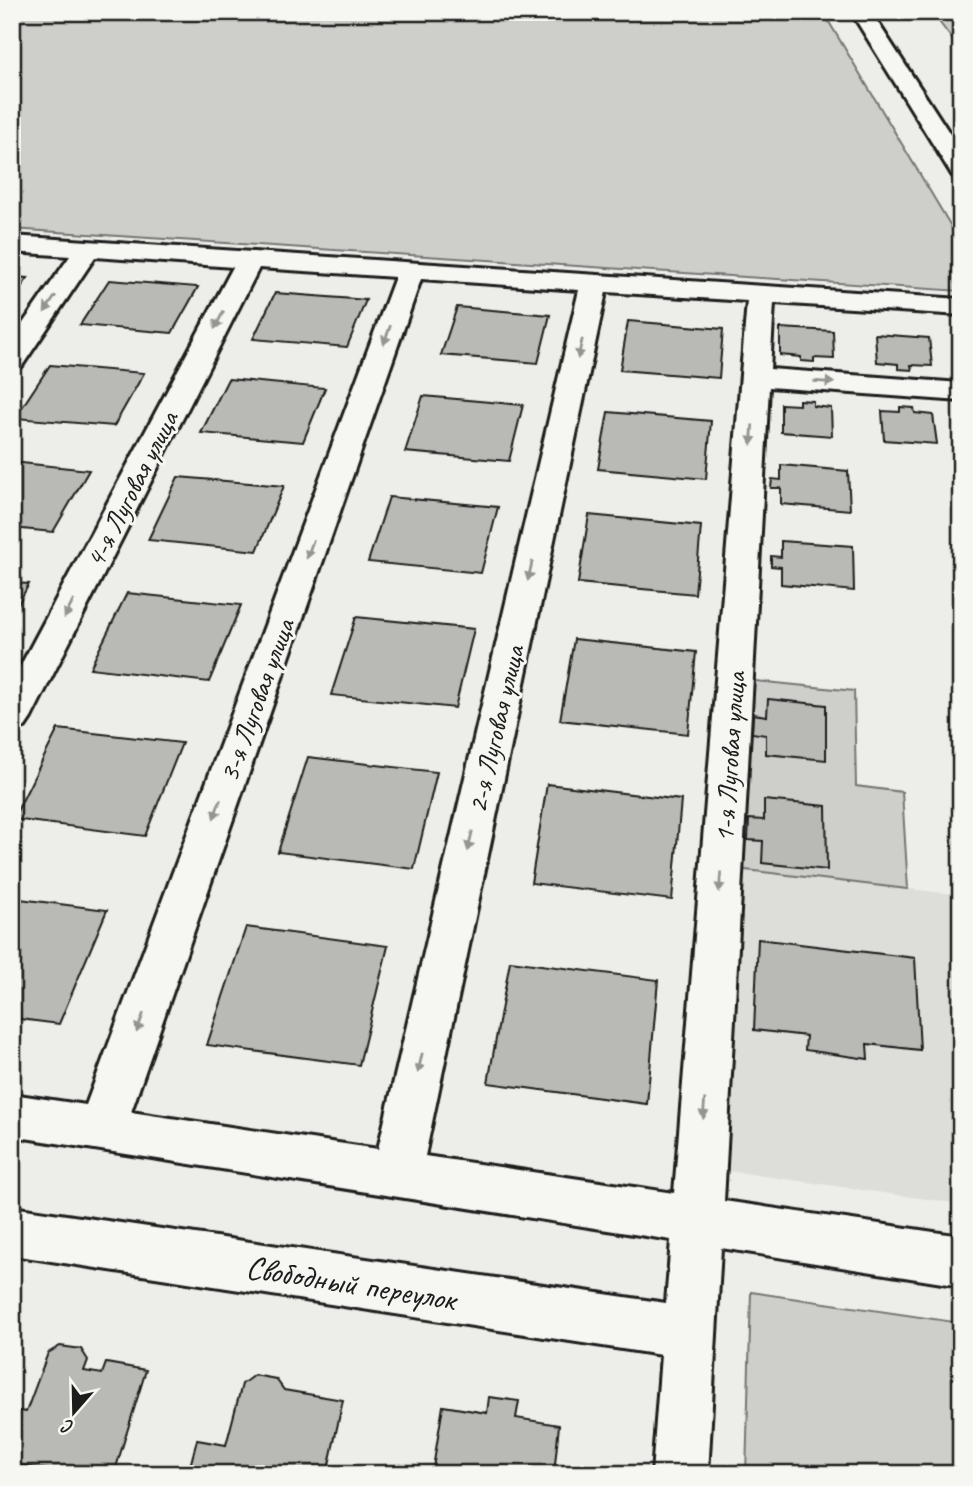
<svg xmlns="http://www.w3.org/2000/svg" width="973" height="1486" viewBox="0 0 973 1486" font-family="Caveat,sans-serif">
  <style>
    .built { fill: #ddddda }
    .green { fill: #cececb; stroke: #757574; stroke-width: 2 }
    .building { fill: #b9b9b6; stroke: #1c1c1c; stroke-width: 2 }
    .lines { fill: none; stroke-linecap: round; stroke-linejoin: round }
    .minor-casing { stroke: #1c1c1c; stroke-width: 6 }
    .minor { fill: #f6f6f2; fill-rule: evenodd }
    .oneway { fill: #949492 }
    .labels { text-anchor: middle; stroke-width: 6; stroke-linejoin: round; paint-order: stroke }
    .street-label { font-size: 28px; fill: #1c1c1c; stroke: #f6f6f2 }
    .near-street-label { font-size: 33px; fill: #1c1c1c; stroke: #f6f6f2 }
  </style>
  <rect width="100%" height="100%" fill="#edede9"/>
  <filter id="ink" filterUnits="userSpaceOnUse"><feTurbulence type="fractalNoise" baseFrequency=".0143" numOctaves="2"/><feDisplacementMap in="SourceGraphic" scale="14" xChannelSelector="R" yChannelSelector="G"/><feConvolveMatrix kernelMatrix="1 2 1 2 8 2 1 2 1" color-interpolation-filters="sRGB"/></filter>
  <g filter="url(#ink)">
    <polygon class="built" points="737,869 961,895 961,1204 722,1170"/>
    <g class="green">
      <polygon points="12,12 823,12 961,243 961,291 12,229"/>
      <polygon points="961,14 961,51 934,15"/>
      <polygon points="746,680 854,691 856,786 902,792 908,889 737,869"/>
      <polygon points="751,1292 961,1323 961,1474 746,1474"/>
    </g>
    <g class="building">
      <polygon points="12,277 28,278 12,300"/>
      <polygon points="109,280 198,287 172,333 80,325"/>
      <polygon points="275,293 366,300 347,347 253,339"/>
      <polygon points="457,307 550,315 538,363 441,355"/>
      <polygon points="628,321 723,329 719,378 620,370"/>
      <polygon points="780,328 833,331 834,359 814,358 814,362 801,361 801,357 780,355"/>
      <polygon points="875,334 929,338 932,366 911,365 912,370 898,369 898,364 877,362"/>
      <polygon points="50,365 144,373 114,426 15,418"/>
      <polygon points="228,379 325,388 303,442 201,433"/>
      <polygon points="423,396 523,405 509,461 405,452"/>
      <polygon points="799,400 813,401 813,406 831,408 832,436 781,432 781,404 799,405"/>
      <polygon points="900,407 914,408 915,413 933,415 937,444 884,440 882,411 900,412"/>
      <polygon points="608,412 711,421 706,479 598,469"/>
      <polygon points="12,462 89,470 53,532 12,528"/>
      <polygon points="781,465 848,471 850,510 781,504 781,488 771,488 772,479 781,480"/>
      <polygon points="178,477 284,486 257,551 148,540"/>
      <polygon points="389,497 498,507 481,573 368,562"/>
      <polygon points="589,515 701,526 695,594 578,583"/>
      <polygon points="781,541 853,546 854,591 781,584 781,567 771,566 771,556 781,557"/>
      <polygon points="12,583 29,584 12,615"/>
      <polygon points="127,593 241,605 209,682 90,668"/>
      <polygon points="356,617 474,629 455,708 331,695"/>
      <polygon points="574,639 696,652 688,734 560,720"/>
      <polygon points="768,699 826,705 826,760 766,754 766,735 752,733 753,714 767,716"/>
      <polygon points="58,729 182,743 145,836 13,819"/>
      <polygon points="308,757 437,772 414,869 278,852"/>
      <polygon points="547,784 681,800 672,900 531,883"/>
      <polygon points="764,800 826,806 827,870 762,863 763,841 748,840 749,819 764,820"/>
      <polygon points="12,898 107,910 59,1024 12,1018"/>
      <polygon points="246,927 388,946 359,1065 207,1045"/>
      <polygon points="758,939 915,958 920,1050 867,1044 868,1059 805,1050 806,1036 754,1030"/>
      <polygon points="510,961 658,980 647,1104 488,1083"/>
      <polygon points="60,1346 81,1349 88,1360 84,1371 102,1374 106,1363 146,1370 114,1474 73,1474 12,1464 12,1410 26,1412 48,1353"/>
      <polygon points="254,1375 276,1379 284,1390 343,1400 327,1474 188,1474 197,1440 226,1445 242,1384"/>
      <polygon points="489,1397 519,1401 516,1418 559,1425 554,1474 432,1474 443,1406 487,1413"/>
    </g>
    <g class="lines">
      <g class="minor-casing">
        <g id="minor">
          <polygon points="851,12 871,12 961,151 961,177 952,175 949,170"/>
          <path d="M 12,236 L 961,299 L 961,315 L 774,303 L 770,369 L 961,383 L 961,401 L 769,387 L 724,1201 L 961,1236 L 961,1286 L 721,1248 L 708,1474 L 652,1474 L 661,1355 L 12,1255 L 12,1207 L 666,1303 L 671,1240 L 12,1136 L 12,1094 L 86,1105 L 395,277 L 259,268 L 31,718 L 25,727 L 12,731 L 12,682 L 233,267 L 95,257 L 22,366 L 12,369 L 12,339 L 70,256 L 12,252 ZM 421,279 L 579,290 L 378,1149 L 131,1112 ZM 606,292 L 747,301 L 674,1193 L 425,1156 Z"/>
        </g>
      </g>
      <use href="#minor" class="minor"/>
    </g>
    <defs><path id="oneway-solid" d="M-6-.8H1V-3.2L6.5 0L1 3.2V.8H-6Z" transform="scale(1.75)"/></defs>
    <g class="oneway">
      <use href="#oneway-solid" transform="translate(50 304) rotate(124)"/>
      <use href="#oneway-solid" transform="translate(219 320) rotate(117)"/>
      <use href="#oneway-solid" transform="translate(387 335) rotate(110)"/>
      <use href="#oneway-solid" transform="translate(580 349) rotate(103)"/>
      <use href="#oneway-solid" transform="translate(824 382) rotate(4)"/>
      <use href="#oneway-solid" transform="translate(752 435) rotate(94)"/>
      <use href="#oneway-solid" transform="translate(310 549) rotate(110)"/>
      <use href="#oneway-solid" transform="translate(530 571) rotate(103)"/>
      <use href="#oneway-solid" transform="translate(69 609) rotate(117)"/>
      <use href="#oneway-solid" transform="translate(217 809) rotate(110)"/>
      <use href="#oneway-solid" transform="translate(470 841) rotate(103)"/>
      <use href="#oneway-solid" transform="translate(720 882) rotate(94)"/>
      <use href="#oneway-solid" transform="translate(140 1023) rotate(110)"/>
      <use href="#oneway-solid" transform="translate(420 1063) rotate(103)"/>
      <use href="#oneway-solid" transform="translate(704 1109) rotate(94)"/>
    </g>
  </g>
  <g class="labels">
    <g class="street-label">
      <text transform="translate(131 489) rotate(-63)" y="10">4-я Луговая улица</text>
      <text transform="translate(256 700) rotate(-70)" y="10">3-я Луговая улица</text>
      <text transform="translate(495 729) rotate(-77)" y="10">2-я Луговая улица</text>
      <text transform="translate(729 757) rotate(-86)" y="10">1-я Луговая улица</text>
    </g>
    <g class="near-street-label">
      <text transform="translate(351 1282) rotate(9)" y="12">Свободный переулок</text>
    </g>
  </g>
  <rect width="973" height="1486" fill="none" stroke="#f6f6f2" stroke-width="42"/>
  <rect x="21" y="21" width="931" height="1444" fill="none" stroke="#1c1c1c" stroke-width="2.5" filter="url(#ink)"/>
  <g transform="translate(74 1412) rotate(200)" stroke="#f6f6f2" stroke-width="5" paint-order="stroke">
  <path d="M0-5L12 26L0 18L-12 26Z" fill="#1c1c1c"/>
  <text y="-10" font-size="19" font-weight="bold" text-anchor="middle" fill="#1c1c1c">С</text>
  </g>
</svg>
